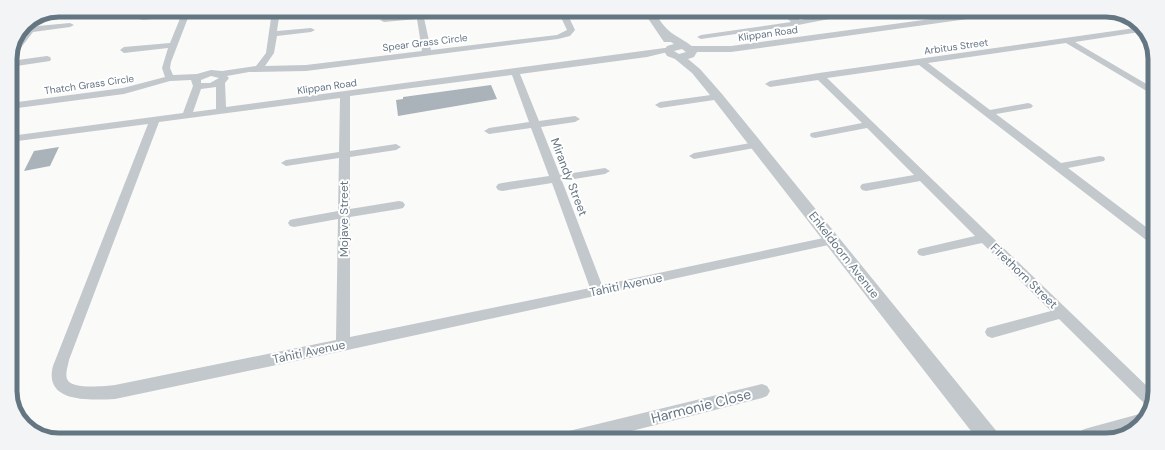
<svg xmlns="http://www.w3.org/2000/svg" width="1165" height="450" viewBox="0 0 1165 450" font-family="'DM Sans',sans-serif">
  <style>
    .building { fill: #aab3b9 }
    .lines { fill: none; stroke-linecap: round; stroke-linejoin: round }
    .minor { fill: #c3c8cc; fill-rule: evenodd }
    .tertiary { fill: #c3c8cc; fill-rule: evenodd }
    .labels { text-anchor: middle; stroke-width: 4; stroke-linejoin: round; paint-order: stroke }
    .far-street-label { font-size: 10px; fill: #657683; stroke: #fff }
    .street-label { font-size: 12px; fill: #657683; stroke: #fff }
    .near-street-label { font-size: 14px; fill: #657683; stroke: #fff }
    .rim { fill: none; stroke: #657683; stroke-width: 5 }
  </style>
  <rect width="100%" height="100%" fill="#fafaf8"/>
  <g class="building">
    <polygon points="491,85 497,99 398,116 396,100 403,99 403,97"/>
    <polygon points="59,147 50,166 24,171 34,151"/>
  </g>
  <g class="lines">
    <g class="minor">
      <path d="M 183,10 L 191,10 L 171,62 L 170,68 L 173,75 L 197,74 L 211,70 L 222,71 L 256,66 L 266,53 L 272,11 L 280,11 L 277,31 L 311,28 L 315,30 L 311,32 L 277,36 L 274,53 L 265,66 L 306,65 L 422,51 L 417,19 L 384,22 L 380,20 L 384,18 L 416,14 L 415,11 L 423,11 L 423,13 L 450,11 L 451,13 L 447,15 L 424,18 L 431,50 L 557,35 L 567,30 L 558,11 L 566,11 L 575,30 L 570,36 L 558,39 L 306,71 L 249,72 L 227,76 L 229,78 L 225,83 L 226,107 L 672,47 L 673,49 L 672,51 L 647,57 L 520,74 L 539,121 L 575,116 L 580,119 L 575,122 L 541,127 L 560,175 L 605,168 L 610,171 L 605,174 L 562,181 L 602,285 L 833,236 L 837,237 L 839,240 L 837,243 L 833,244 L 343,351 L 115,399 C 92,400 43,404 53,366 L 148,124 L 10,142 L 10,136 L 183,113 L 193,86 L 191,80 L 170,81 L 124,94 L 10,109 L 10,103 L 123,88 L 165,77 L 162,68 L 168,48 L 124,53 L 120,50 L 124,47 L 170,43 L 181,16 L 142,20 L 138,18 L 142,16 ZM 512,75 L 529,122 L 489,128 L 484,131 L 489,134 L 531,128 L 549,176 L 502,183 L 498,184 L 496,187 L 498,190 L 502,191 L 552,183 L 590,288 L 350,337 L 350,217 L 399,209 L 403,208 L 405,205 L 403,202 L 399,201 L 350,209 L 350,157 L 396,150 L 401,147 L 396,144 L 350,151 L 350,96 ZM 211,76 L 219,78 L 210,83 L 201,83 L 201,80 ZM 216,87 L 216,109 L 193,112 L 201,89 ZM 340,98 L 339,152 L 286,160 L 281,163 L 286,166 L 339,158 L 338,211 L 294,219 L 290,220 L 288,223 L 290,226 L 294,227 L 338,219 L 336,340 L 115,385 C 105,386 71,390 67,379 C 65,373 68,366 69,360 L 159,122 Z"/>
      <polygon points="678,12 704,12 700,14 681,16 678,16"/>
      <polygon points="781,12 790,12 800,20 843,12 859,12 855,14 798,25 701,39 697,37 701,35 791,22"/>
      <polygon points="983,12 1007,12 1003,14 731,52 690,52 686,49 690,46 731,46"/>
      <polygon points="43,16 44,18 38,26 70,23 74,25 70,27 33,32 13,58 10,59 16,43 25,32 23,30 24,28 28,27 34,20"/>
      <polygon points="1142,27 1146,31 1075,42 1155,89 1155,96 1066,43 928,63 990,110 1028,103 1031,104 1033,106 1031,108 996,114 1061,163 1100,156 1104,157 1105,159 1104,161 1068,168 1154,233 1154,244 1150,243 919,65 827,78 1152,391 1152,408 1147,406 1059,319 992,338 987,336 985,332 987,328 1051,311 982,243 923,256 919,255 917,252 919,249 975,236 920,181 866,191 862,190 860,187 862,184 914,175 867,128 815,138 811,137 810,135 811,133 862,123 818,80 770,87 765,84 770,81 819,73"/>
      <polygon points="47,56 50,57 51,59 50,61 10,67 10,61"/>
      <polygon points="718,94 723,97 721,99 660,108 655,105 660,102"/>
      <polygon points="756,142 761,145 760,147 694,159 689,156 694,153"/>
      <polygon points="762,384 767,386 770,391 767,396 762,398 600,439 561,439 563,434 569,431"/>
      <polygon points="1143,413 1147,414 1137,429 1097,440 1082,440 1080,435 1082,430 1088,428"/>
    </g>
    <path class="tertiary" d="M 643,11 L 653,11 C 658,17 662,24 667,29 C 676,38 691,42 697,52 L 694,57 L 688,59 L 700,69 L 722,94 L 998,433 L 1001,440 L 978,440 L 714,100 L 692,73 L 675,59 L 667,56 L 664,51 L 667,46 L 674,44 L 671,42 L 664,42 ZM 682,49 L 686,52 L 679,54 L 674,51 Z"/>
  </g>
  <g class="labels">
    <g class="far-street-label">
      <text transform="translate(768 33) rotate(-8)" y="4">Klippan Road</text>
      <text transform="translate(425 42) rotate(-7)" y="4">Spear Grass Circle</text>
      <text transform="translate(956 46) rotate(-8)" y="4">Arbitus Street</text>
      <text transform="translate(89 84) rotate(-8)" y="4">Thatch Grass Circle</text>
      <text transform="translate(327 86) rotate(-8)" y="4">Klippan Road</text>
    </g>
    <g class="street-label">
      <text transform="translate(569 177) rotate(69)" y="4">Mirandy Street</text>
      <text transform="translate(344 219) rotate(-90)" y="4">Mojave Street</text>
      <text transform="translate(844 255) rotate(52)" y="4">Enkeldoorn Avenue</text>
      <text transform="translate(1024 276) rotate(44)" y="4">Firethorn Street</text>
      <text transform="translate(626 285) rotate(-12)" y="4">Tahiti Avenue</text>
      <text transform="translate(309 352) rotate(-12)" y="4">Tahiti Avenue</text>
    </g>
    <g class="near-street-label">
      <text transform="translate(701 406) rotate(-14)" y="5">Harmonie Close</text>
    </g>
  </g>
  <path d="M0 0H1165V450H0ZM59 17H1106A42 42 0 0 1 1148 59V391A42 42 0 0 1 1106 433H59A42 42 0 0 1 17 391V59A42 42 0 0 1 59 17Z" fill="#f3f4f5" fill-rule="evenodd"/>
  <path class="rim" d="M59 17H1106A42 42 0 0 1 1148 59V391A42 42 0 0 1 1106 433H59A42 42 0 0 1 17 391V59A42 42 0 0 1 59 17Z"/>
</svg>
